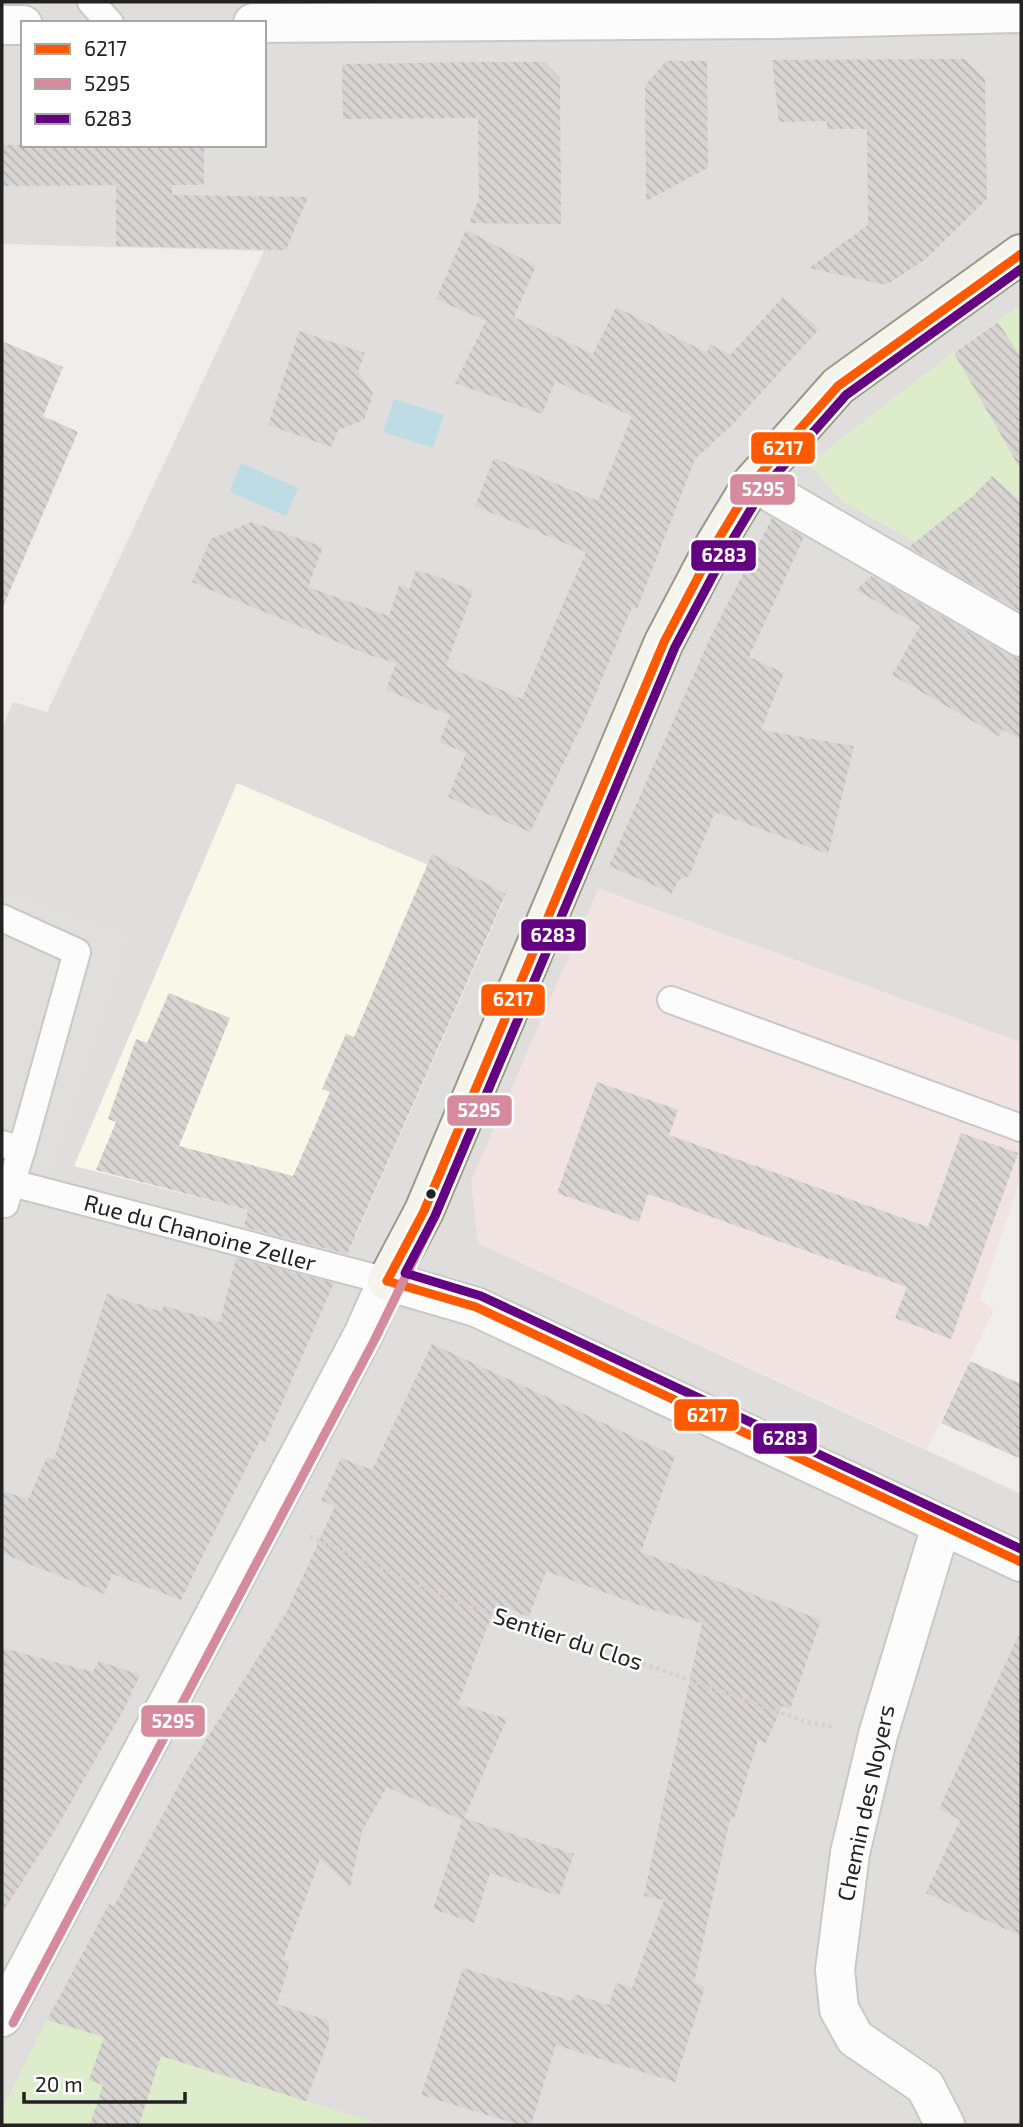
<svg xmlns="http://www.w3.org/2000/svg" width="1023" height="2127" viewBox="0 0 1023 2127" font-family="'Exo 2',sans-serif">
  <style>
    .residential { fill: #dfdedc; fill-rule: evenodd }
    .commercial { fill: #f1e3e1 }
    .education { fill: #f8f7e8 }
    .garden { fill: #ddeccb }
    .parking { fill: #e0dfde }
    .water { fill: #bfdbe3 }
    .building { fill: url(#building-back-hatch) }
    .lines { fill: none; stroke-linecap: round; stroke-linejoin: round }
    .lane-casing { stroke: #c9c8c7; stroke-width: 30 }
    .street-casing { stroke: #c9c8c7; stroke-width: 42 }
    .secondary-casing { stroke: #999a82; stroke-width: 42 }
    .path { stroke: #dccecd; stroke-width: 4.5; stroke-dasharray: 3.5 3.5; stroke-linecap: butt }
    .lane { stroke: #fdfcfc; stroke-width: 26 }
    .street { stroke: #fdfcfc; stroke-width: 38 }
    .secondary { stroke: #f4f4ed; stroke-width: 38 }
    .bus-1-casing { stroke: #fff; stroke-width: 14 }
    .bus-2-casing { stroke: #fff; stroke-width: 14 }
    .bus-3-casing { stroke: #fff; stroke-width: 14 }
    .bus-1 { stroke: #ff5a00; stroke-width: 9 }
    .bus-2 { stroke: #d58b9d; stroke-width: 9 }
    .bus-3 { stroke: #640082; stroke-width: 9 }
    .bus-dot { fill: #222; stroke: #fff; stroke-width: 2.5 }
    .labels { text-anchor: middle; stroke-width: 5; stroke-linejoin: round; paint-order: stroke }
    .street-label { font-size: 23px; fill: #222; stroke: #fff }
    .line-badge { stroke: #fff; stroke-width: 2.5 }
    .badge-label { font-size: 19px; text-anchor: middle; font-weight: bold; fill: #fff }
  </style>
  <defs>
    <pattern id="building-back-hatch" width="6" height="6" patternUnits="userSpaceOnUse" patternTransform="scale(1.75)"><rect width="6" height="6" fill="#d7d4d2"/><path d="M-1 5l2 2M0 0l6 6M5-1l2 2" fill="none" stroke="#b8b6b4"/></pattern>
  </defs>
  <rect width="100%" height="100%" fill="#f0eeeb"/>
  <path class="residential" d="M 2,2 L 1021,2 L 1021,305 L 954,352 L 809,464 L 841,500 L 1021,601 L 1021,1042 L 599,889 L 478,1243 L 1021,1494 L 1021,2125 L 2,2125 L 2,729 L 13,702 L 47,712 L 264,251 L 2,244 ZM 23,23 L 264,23 L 264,145 L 23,145 Z"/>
  <polygon class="commercial" points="598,889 1021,1042 1021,1178 980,1299 994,1310 927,1449 478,1243 471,1181"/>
  <polygon class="education" points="237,783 505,898 355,1237 74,1166"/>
  <g class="garden">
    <polygon points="1021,305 1021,601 841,500 809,464 954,352"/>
    <polygon points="47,2019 382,2125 2,2125 2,2110"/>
  </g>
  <polygon class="parking" points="2,889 130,935 47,1193 2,1180"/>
  <g class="water">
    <polygon points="394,399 444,415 433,448 383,432"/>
    <polygon points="241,463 298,488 286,516 230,492"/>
  </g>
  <g class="building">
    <polygon points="965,59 985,79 987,199 926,259 886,285 809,268 868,225 867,129 827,129 827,121 779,122 772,60"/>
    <polygon points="666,61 707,61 708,168 646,201 645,86"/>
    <polygon points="486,62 544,62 560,78 561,224 469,223 479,199 478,118 343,119 342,64"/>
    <polygon points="2,145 204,145 204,185 172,185 172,195 308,197 286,250 116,246 116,185 2,186"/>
    <polygon points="466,230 536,266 514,317 593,354 616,307 707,353 709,344 730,355 783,297 819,329 732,425 695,459 637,609 632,607 585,719 530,832 448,797 466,753 439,742 450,715 386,690 396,663 369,655 192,582 211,539 252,522 323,547 308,587 389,616 399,585 410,589 416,570 441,578 473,591 446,666 522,699 586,552 475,506 494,458 598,501 632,416 555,381 542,414 455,383 486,321 436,299"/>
    <polygon points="998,322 1021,358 1021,470 954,353"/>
    <polygon points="299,331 365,353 358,371 373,394 364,420 338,430 332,447 268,425"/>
    <polygon points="2,341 63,367 43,416 78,432 2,609"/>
    <polygon points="992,476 1021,502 1021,612 909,547 973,496"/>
    <polygon points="772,518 804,537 749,657 784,673 761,730 854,746 828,854 715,812 689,876 678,880 672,893 609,866 710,638"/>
    <polygon points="872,576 1010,656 1021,659 1021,740 1002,729 999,736 892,675 920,626 856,590"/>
    <polygon points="432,854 506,894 347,1254 244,1227 248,1210 96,1170 116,1122 108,1119 136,1039 147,1043 169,993 230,1018 179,1146 293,1176 330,1092 322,1089 346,1034 354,1037"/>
    <polygon points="597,1082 678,1110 669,1135 928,1227 961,1133 1018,1153 951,1339 895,1318 907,1287 648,1194 639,1222 557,1193"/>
    <polygon points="236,1258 334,1283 265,1442 260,1440 181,1600 113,1574 104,1594 2,1553 2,1490 28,1500 47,1457 54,1460 107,1294 162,1312 164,1306 220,1322"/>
    <polygon points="432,1344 675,1456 641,1552 821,1620 790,1709 782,1706 766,1743 758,1740 734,1819 730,1819 694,1983 705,1987 675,2082 556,2045 531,2125 521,2125 421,2095 463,1968 572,2001 574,1994 609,2005 616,1983 632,1988 664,1900 644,1896 702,1623 650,1609 546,1571 529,1617 496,1604 458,1704 507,1719 464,1818 574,1854 559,1896 490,1873 474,1923 433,1909 462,1820 387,1787 362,1831 350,1887 320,1859 283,1960 290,1962 277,2004 329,2021 329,2039 306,2101 161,2056 139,2125 90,2125 103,2085 89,2080 104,2037 47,2020 109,1904 114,1906 184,1775 287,1611 335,1506 321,1500 341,1458 372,1470"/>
    <polygon points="970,1361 1021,1384 1021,1459 941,1423"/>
    <polygon points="1021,1630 1021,1936 926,1893 960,1820 939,1809"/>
    <polygon points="2,1648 93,1672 99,1661 140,1675 123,1711 54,1832 2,1913"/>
  </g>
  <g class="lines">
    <g class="lane-casing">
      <g id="lane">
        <polyline points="91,2 110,23"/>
        <polyline points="2,918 77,952 22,1149"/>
        <polyline points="671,1000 1021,1128"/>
        <polyline points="2,1144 22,1149 5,1204 2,1203"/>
        <polyline points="12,1183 387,1281"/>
      </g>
    </g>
    <g class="street-casing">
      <g id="street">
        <polyline points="253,23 777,19 1021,13"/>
        <polyline points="2,25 23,25"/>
        <polyline points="753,482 1021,637"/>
        <polyline points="941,1526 878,1735 850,1853 835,1970 839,2009 855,2038 925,2086 945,2125"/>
        <polyline points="2,2017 364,1333 387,1281 476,1307 1021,1562"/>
      </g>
    </g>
    <g class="secondary-casing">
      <polyline id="secondary" points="387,1281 424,1211 664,642 716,543 753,482 838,386 1021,254"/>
    </g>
    <polyline class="path" points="310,1536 451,1600 591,1645 810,1723 833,1727"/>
    <use href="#lane" class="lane"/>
    <use href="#street" class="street"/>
    <use href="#secondary" class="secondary"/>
    <g class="bus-1-casing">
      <g id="bus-1">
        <polyline points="387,1281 424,1211 664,642 716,543 753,482 838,386 1021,254"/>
        <polyline points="387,1281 476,1307 1021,1562"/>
      </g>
    </g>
    <g class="bus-2-casing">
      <polyline id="bus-2" points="13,2023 375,1339 435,1216 675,647 727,549 763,489 846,395 1021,269"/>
    </g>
    <g class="bus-3-casing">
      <polyline id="bus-3" points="1021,269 846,395 763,489 727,549 675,647 435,1216 405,1273 481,1296 1021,1549"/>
    </g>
    <use href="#bus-1" class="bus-1"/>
    <use href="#bus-2" class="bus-2"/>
    <use href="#bus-3" class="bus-3"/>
  </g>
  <circle class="bus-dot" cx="431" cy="1194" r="6"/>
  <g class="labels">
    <g class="street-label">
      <text transform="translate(200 1233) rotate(15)" y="8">Rue du Chanoine Zeller</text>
      <text transform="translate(568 1639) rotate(18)" y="8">Sentier du Clos</text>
      <text transform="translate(866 1803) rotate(-78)" y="8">Chemin des Noyers</text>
    </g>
  </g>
  <g class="line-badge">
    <rect x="750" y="431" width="66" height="34" rx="7" fill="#ff5a00"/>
    <rect x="729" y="473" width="67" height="33" rx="7" fill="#d58b9d"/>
    <rect x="690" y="539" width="67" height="33" rx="7" fill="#640082"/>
    <rect x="520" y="918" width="67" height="34" rx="7" fill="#640082"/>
    <rect x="480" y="983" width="66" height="34" rx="7" fill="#ff5a00"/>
    <rect x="446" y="1094" width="67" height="33" rx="7" fill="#d58b9d"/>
    <rect x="673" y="1398" width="67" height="34" rx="7" fill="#ff5a00"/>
    <rect x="752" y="1422" width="66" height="33" rx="7" fill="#640082"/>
    <rect x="140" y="1704" width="66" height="34" rx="7" fill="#d58b9d"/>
  </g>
  <g class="badge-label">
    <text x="783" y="455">6217</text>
    <text x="763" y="496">5295</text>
    <text x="724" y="562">6283</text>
    <text x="553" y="942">6283</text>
    <text x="513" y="1006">6217</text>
    <text x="479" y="1117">5295</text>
    <text x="707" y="1422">6217</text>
    <text x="785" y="1445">6283</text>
    <text x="173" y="1728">5295</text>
  </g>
  <rect width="1023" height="2127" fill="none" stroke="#222222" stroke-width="7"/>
  <rect x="21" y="21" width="245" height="126" fill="#ffffff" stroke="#a7a7a7" stroke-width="2"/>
  <rect x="35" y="44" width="35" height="10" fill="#ff5a00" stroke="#a7a7a7" stroke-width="2"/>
  <text x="84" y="56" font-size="21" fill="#222222">6217</text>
  <rect x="35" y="79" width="35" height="10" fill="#d58b9d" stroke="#a7a7a7" stroke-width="2"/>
  <text x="84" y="91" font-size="21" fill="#222222">5295</text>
  <rect x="35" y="114" width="35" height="10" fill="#640082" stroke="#a7a7a7" stroke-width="2"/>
  <text x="84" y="126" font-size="21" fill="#222222">6283</text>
  <path d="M24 2092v10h161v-10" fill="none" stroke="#222222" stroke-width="3.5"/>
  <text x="35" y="2092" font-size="21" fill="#222222" stroke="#ffffff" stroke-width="5" paint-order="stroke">20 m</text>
</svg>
